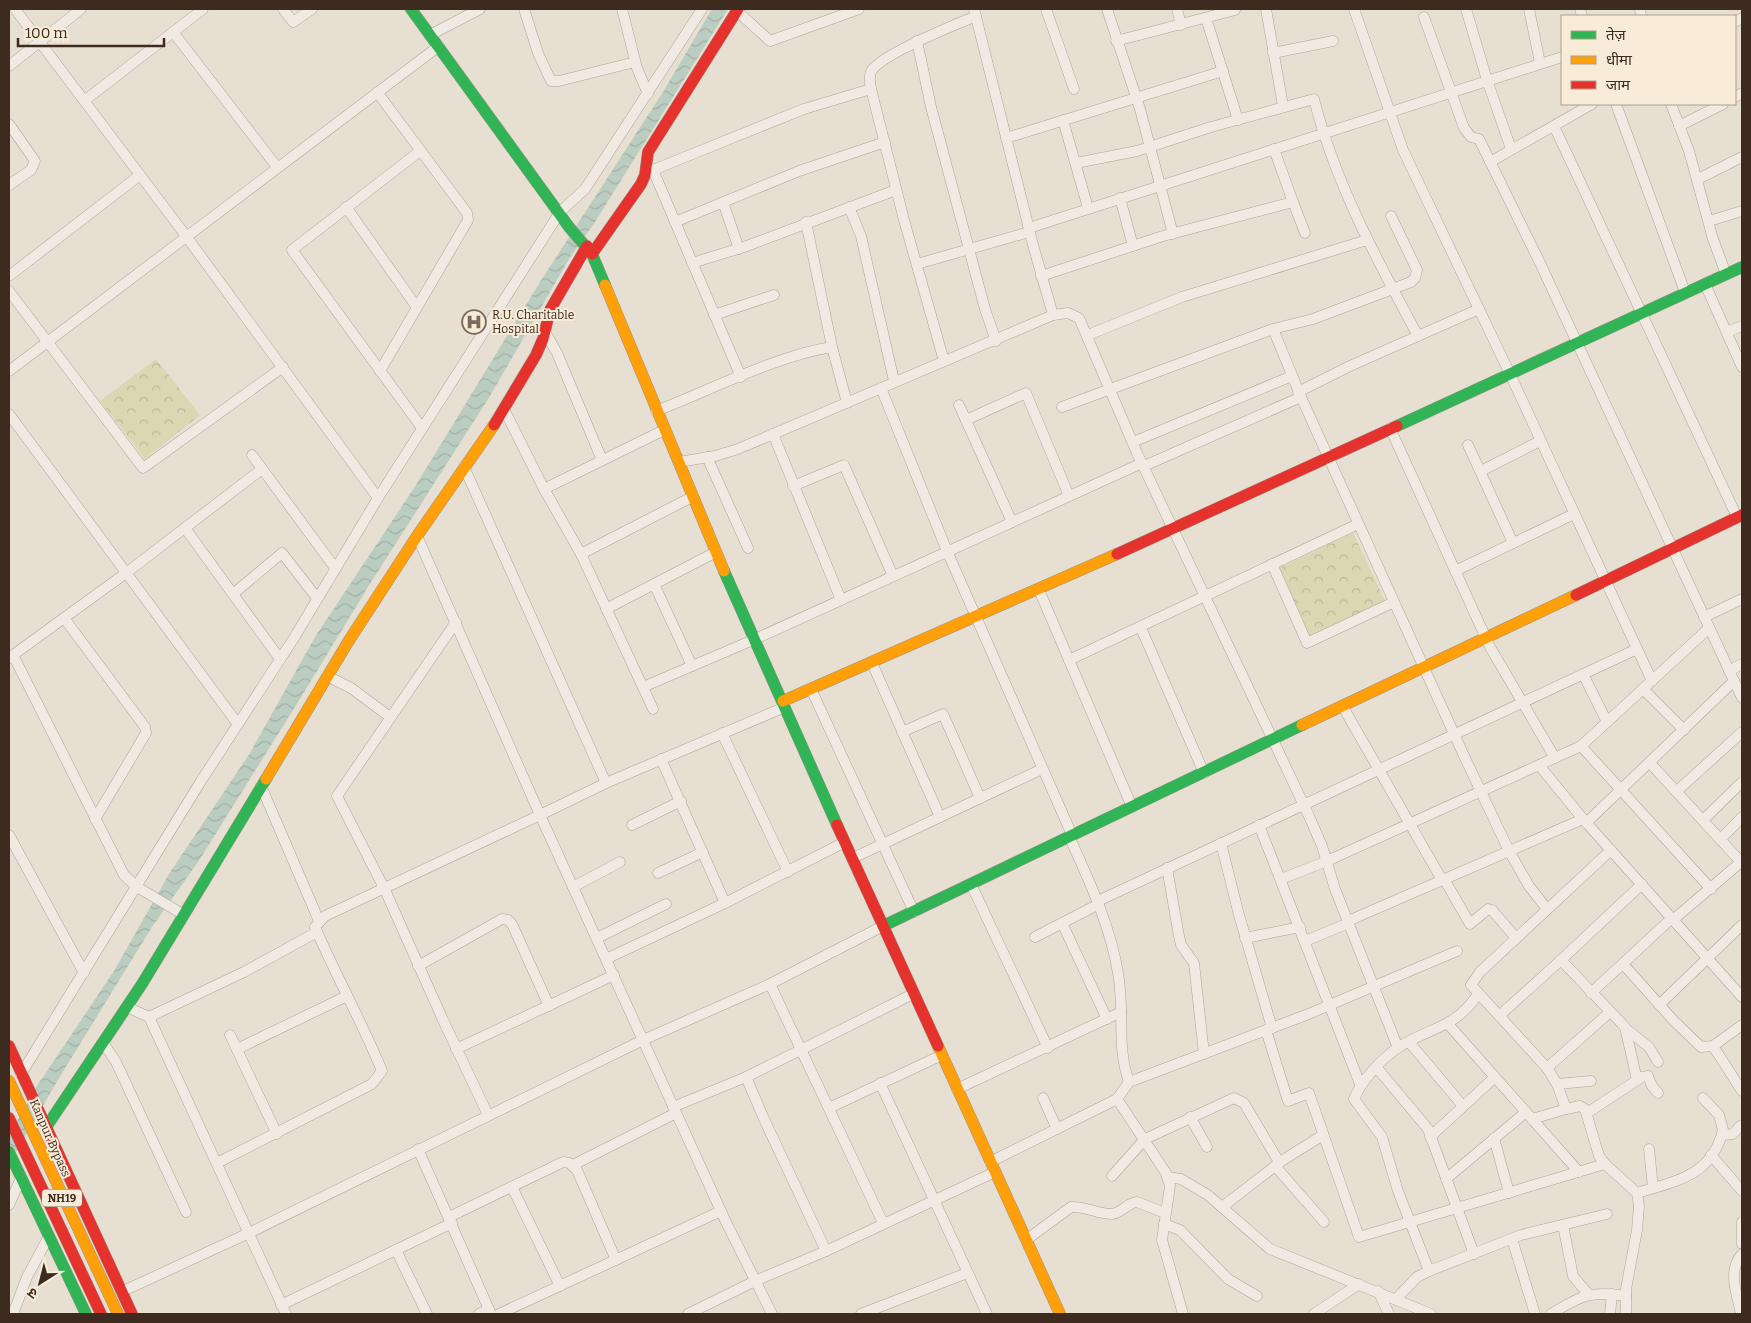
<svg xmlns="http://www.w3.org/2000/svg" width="1751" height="1323" viewBox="0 0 1751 1323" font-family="Bitter,'Noto Sans Devanagari',serif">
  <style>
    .forest { fill: url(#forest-crowns) }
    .water { fill: url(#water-waves) }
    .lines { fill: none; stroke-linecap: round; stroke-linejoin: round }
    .street-casing { stroke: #ada499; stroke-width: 11 }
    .fast-casing { stroke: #9d9389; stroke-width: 12 }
    .slow-casing { stroke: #9d9389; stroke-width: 12 }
    .jam-casing { stroke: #9d9389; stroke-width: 12 }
    .street { stroke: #f0eae2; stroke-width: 10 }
    .fast { stroke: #30b455; stroke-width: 11 }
    .slow { stroke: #ff9f0a; stroke-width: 11 }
    .jam { stroke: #e5322d; stroke-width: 11 }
    .labels { text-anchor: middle; stroke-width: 4; stroke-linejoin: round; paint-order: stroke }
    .shield { fill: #f8ebd7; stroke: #756556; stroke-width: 1 }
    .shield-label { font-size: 11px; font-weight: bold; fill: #3d2b1f }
    .poi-label { font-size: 12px; fill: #3d2b1f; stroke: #f8ebd7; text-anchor: start }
    .street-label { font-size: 12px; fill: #3d2b1f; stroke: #f8ebd7 }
  </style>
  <defs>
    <pattern id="forest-crowns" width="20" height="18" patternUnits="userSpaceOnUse" patternTransform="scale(1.25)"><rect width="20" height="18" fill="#dad7b2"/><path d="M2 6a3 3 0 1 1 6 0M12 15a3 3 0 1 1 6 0" fill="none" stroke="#bcb999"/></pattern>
    <pattern id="water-waves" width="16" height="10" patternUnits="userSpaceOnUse" patternTransform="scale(1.25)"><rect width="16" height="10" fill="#bbcdc1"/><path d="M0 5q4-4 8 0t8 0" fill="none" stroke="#a2b0a5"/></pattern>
  </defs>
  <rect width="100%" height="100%" fill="#e7dfd1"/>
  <g class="forest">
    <polygon points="156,359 200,415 145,459 100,401"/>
    <polygon points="1353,533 1385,601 1309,636 1279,568"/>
  </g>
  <polygon class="water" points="712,9 728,9 595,222 569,259 490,396 368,587 303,694 200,859 152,927 59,1078 9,1164 9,1136 35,1089 114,971 169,874 250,753 315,637 416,485 540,282 663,92"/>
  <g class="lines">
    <g class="street-casing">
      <g id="street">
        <polyline points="15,9 186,236 378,498"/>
        <polyline points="283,9 293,22 312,9"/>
        <polyline points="524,9 538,53 551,81 559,81 635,62"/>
        <polyline points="622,9 637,68 648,94"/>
        <polyline points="974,9 1033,245 1053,315"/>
        <polyline points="1046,9 1074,89"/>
        <polyline points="1107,9 1140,109 1173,234"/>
        <polyline points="1177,9 1181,25"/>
        <polyline points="1266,9 1283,106"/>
        <polyline points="1354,9 1403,150 1510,374 1652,681"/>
        <polyline points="1466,9 1487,80 1511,149"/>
        <polyline points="1529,9 1540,63"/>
        <polyline points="1580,9 1582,16"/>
        <polyline points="1640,9 1641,16"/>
        <polyline points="737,11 770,41 859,9"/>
        <polyline points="1424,17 1464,128 1471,137 1479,139 1541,265 1742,698"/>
        <polyline points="1206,18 1238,120"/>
        <polyline points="1735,22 1742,18"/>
        <polyline points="173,32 277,167"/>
        <polyline points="430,35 480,9"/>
        <polyline points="917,41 931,107 985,309 996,341"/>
        <polyline points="1116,41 1235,10"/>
        <polyline points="1273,53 1333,41"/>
        <polyline points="9,66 81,9"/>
        <polyline points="377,92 467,213 468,220 380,371"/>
        <polyline points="1735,97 1742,93"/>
        <polyline points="84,101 203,9"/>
        <polyline points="1616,104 1685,292"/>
        <polyline points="1671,104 1689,151 1713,239 1726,274"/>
        <polyline points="1063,120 1088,208"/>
        <polyline points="9,124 35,161 31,170 9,185"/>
        <polyline points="1554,126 1737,517"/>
        <polyline points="1679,126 1723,104"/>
        <polyline points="1006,138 1223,71"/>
        <polyline points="420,151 292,250 422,428"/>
        <polyline points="1490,162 1592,104"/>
        <path d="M 1076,163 L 1137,151 L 1211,127 L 1314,99 C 1335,183 1377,260 1418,336"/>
        <polyline points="646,169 653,170 741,377"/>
        <polyline points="653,170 804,109 871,89"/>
        <polyline points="1698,179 1742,157"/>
        <polyline points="1120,198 1133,246"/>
        <polyline points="723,202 739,249"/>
        <polyline points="1293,202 1305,233"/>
        <polyline points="346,207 416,306"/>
        <polyline points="849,207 861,236 894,381"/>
        <polyline points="1709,221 1742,211"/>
        <polyline points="675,222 799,171 885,142"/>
        <polyline points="806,222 832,347 847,403"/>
        <polyline points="1029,228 1562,57"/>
        <polyline points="692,263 744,247 896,190"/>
        <polyline points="917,264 1029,232"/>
        <polyline points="9,276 140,175"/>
        <polyline points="1041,276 1163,236 1293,202 1274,149"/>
        <polyline points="1705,284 1742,367"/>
        <polyline points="9,291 143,468 283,367"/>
        <polyline points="714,315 774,295"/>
        <polyline points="1273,329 1301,397 1465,758 1509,851 1529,886 1547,909"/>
        <polyline points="544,330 557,353 602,460"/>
        <polyline points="1727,332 1742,326"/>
        <polyline points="1088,335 1182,297 1367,240"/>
        <path d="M 944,361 L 904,220 L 871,89 C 870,83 868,76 872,70 C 884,53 954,25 976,16"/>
        <polyline points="9,371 439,46"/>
        <polyline points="881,388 947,551 1072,835"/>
        <polyline points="1298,392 1350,366 1479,309"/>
        <polyline points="959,405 1012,522"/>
        <polyline points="1062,407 1273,329 1313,319 1411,282 1415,278 1417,270 1391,216"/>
        <polyline points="504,409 544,489 581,554 653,709"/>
        <path d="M 656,411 C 711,390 775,356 832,347"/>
        <polyline points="9,414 237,723"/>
        <polyline points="966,420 1026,393 1069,496"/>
        <polyline points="1390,428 1490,647 1555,758"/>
        <polyline points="773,434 841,600"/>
        <polyline points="1133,442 1292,376"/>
        <polyline points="1468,445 1513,543"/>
        <polyline points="252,455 335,568"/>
        <polyline points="707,457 748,548"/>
        <polyline points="679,462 715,456 738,449 1053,315 1068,313 1079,318 1137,453 1309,816 1322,846 1335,889 1398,1048"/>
        <polyline points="1144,466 1301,397"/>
        <polyline points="464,467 606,783"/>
        <polyline points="1481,471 1540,441"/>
        <polyline points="793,486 844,465 893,576"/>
        <polyline points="544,489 664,430"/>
        <polyline points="185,528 280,659"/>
        <polyline points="417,536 540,815 606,783 785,707"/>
        <polyline points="581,554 692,497"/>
        <polyline points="1272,564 1307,643 1394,602"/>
        <polyline points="1455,571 1574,514"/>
        <polyline points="654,584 692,666"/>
        <polyline points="1039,590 1132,807"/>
        <polyline points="233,594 282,553 317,598"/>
        <polyline points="606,609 716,552"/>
        <polyline points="1704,617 1742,599"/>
        <polyline points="64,618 145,727 146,733 95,819"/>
        <polyline points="456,622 337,796 385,890 443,1020 488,1115"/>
        <polyline points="1141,628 1204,773"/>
        <polyline points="13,655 124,875 137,887 184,915"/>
        <polyline points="9,658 126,573 262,469"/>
        <polyline points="1069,660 1358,524"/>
        <polyline points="872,663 940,817"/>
        <polyline points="1729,671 1742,664"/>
        <polyline points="1583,674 1607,722"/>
        <polyline points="327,676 351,688 390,717"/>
        <polyline points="643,687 753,640 1142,463"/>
        <polyline points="811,689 914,912"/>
        <polyline points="1643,689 1684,730"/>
        <polyline points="1343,707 1442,880"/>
        <polyline points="902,732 943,714 980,798"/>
        <polyline points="722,733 788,872"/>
        <polyline points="1581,746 1711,889"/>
        <polyline points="661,759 725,903 845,842"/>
        <polyline points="1650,763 1741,862 1674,919"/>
        <polyline points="1539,765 1583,819"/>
        <polyline points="261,786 319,921"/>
        <polyline points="1677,791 1742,732"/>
        <polyline points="1703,820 1741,783"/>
        <polyline points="1586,823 1734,681"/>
        <polyline points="632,825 681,801"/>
        <polyline points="1259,825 1360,1084"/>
        <polyline points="9,835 84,973"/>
        <path d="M 1069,836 C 1089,881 1110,924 1118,973 C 1125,1011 1116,1045 1129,1082"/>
        <polyline points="1721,839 1742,817"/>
        <polyline points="1221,843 1239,915 1272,1028"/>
        <polyline points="1611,850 1480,972 1471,985 1547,1068 1557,1084 1566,1109 1580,1106 1585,1109 1599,1156 1605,1164 1637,1193 1639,1206 1637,1230 1626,1289 1626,1314"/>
        <polyline points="853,858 1042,769"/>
        <polyline points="1167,868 1179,936 1181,945 1194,963 1204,1054"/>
        <polyline points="658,873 703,852"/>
        <polyline points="1281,879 1327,861 1581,746 1709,628"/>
        <polyline points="1444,879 1470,924 1488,909 1492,910 1516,938"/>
        <polyline points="971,884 1048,1048"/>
        <polyline points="573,887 620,862"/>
        <polyline points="1098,901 1637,649"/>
        <polyline points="1348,921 1583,819 1742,997"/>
        <polyline points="1062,923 1107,1019"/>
        <polyline points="1035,937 1099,904"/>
        <polyline points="597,938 666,904"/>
        <polyline points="1245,938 1300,927"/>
        <polyline points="1305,941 1349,923"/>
        <polyline points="606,959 725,903"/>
        <polyline points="1561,960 1642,884"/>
        <polyline points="1623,964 1674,1021 1701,1047 1713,1046 1742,1025"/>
        <polyline points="418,966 502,919 508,920 512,924 549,1006"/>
        <polyline points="770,984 883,1223"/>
        <polyline points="1591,993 1672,918"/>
        <path d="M 1478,994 C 1455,1029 1430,1027 1399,1047 C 1381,1059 1362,1080 1354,1099 L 1382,1137 L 1398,1191 L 1429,1271 L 1521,1235 L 1607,1214"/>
        <polyline points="1659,1005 1742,925"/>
        <polyline points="127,1007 149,1017 286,1314"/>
        <polyline points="1499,1016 1561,960 1625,1027 1637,1080"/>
        <polyline points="149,1017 244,972 317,932"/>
        <polyline points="1448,1024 1579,1172"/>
        <polyline points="1626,1029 1649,1047 1658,1062"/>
        <polyline points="1266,1030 1288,1101 1309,1093 1359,1237 1605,1164"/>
        <polyline points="230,1035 277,1134"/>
        <polyline points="1409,1042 1463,1106"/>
        <polyline points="104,1044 116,1062 186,1212"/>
        <polyline points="1713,1046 1742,1091"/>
        <polyline points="237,1049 347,996"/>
        <polyline points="456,1049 614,975"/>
        <polyline points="1377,1068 1428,1129 1474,1254"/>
        <polyline points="1547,1068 1610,1012"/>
        <polyline points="21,1074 201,781 294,638 378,498 560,212 585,189 702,9"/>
        <polyline points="746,1077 764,1119 826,1251"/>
        <polyline points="880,1083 987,1314"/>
        <polyline points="1557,1084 1591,1081"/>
        <polyline points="957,1089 1121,1012"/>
        <polyline points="1043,1098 1057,1129"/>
        <polyline points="1117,1099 1166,1173 1170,1186 1162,1240 1183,1314"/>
        <polyline points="673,1107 746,1077 913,994"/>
        <polyline points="829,1108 942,1055"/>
        <polyline points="1587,1113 1642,1077 1648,1076 1652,1086 1658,1093"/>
        <polyline points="1190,1117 1207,1147"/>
        <polyline points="1532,1119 1566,1109"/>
        <polyline points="1722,1135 1733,1134 1740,1126"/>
        <polyline points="1430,1137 1495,1077"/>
        <polyline points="1494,1138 1509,1193"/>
        <polyline points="418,1149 491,1314"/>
        <polyline points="1649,1149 1653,1188"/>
        <polyline points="1711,1155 1742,1191"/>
        <polyline points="990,1162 1117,1099 1129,1082 1306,1015 1457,951"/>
        <path d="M 217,1163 L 372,1084 L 382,1071 C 362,1022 336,976 315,927 L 325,916 L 540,815 L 726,1222 L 772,1314"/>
        <polyline points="573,1165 676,1113"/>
        <polyline points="1275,1166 1324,1222"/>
        <polyline points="1112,1176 1145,1139 1234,1098 1244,1103 1279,1162"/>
        <polyline points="1167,1177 1181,1179 1208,1195 1270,1249 1431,1314"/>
        <polyline points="1446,1179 1526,1112"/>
        <polyline points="512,1187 560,1286"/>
        <path d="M 1637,1193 C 1676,1181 1712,1176 1723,1130 L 1719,1115 L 1703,1098"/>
        <polyline points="9,1205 21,1178"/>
        <polyline points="1222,1207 1283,1160 1323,1135"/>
        <polyline points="449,1217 563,1162 569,1163 577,1170 616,1260"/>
        <polyline points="1742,1222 1742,1244"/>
        <polyline points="1164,1224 1180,1230 1228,1279 1257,1296"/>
        <polyline points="1563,1225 1573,1276 1588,1294"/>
        <polyline points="1512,1239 1535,1314"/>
        <path d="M 1026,1240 L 1071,1207 C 1085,1206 1098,1214 1112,1214 C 1122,1213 1128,1202 1137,1202 L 1165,1213"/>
        <polyline points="396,1250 427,1314"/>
        <polyline points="1378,1291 1389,1314"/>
        <polyline points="121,1292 249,1233 643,1040 770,984 883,926"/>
        <polyline points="1396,1299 1417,1277 1429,1271"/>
        <polyline points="281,1305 452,1223"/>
        <polyline points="13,1314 27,1277 49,1236"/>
        <polyline points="479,1314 489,1309"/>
        <polyline points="499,1314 721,1211"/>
        <polyline points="688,1314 755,1281 826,1251 995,1172"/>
        <polyline points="861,1314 967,1273"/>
        <polyline points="1314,1314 1359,1284"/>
        <path d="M 1551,1314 C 1580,1296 1591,1290 1626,1296"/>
        <polyline points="1610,1314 1612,1294"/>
        <path d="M 1741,1314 C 1737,1294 1727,1271 1742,1254"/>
      </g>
    </g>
    <g class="fast-casing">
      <g id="fast">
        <polyline points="411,9 569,227 592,254 605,285"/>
        <polyline points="1397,426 1742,267"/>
        <polyline points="724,571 837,825"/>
        <polyline points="883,926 1302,725"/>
        <polyline points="47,1126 142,984 266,779"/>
        <polyline points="9,1152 86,1314"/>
      </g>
    </g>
    <g class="slow-casing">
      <g id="slow">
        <polyline points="605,285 724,571"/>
        <polyline points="783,701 1117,554"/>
        <polyline points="1302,725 1576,595"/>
        <polyline points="266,779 348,642 417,536 494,425"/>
        <polyline points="938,1046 1060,1314"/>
        <polyline points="9,1081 118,1314"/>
      </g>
    </g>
    <g class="jam-casing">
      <g id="jam">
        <polyline points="592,254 641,184 645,175 648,152 738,9"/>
        <polyline points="494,425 536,355 543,339 550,310 587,246"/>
        <polyline points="1117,554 1397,426"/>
        <polyline points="1576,595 1742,515"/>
        <polyline points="837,825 938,1046"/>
        <polyline points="9,1046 132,1314"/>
        <polyline points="9,1118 101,1314"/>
      </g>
    </g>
    <use href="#street" class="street"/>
    <use href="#fast" class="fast"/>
    <use href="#slow" class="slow"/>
    <use href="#jam" class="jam"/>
  </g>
  <defs>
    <g id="hospital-ring" transform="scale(1.25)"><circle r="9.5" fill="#f8ebd7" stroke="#786a5d" stroke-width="1.5"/><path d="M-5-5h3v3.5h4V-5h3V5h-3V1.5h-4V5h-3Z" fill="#786a5d"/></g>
  </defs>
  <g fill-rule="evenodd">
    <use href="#hospital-ring" x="474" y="322"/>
  </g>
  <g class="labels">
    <rect class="shield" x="42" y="1189.5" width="40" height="17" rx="4"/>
    <g class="shield-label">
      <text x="62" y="1202">NH19</text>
    </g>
    <g class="poi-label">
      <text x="492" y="319">R.U. Charitable<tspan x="492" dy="14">Hospital</tspan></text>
    </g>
    <g class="street-label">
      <text transform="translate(50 1138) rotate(66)" y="4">Kanpur Bypass</text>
    </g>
  </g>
  <rect width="1751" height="1323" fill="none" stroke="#3d2b1f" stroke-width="20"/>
  <rect x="1561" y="15" width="175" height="90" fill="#f8ebd7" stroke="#ad9e8d"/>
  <rect x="1571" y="31" width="25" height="8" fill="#30b455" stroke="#ad9e8d"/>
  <text x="1606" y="40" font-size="15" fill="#3d2b1f">तेज़</text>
  <rect x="1571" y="56" width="25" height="8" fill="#ff9f0a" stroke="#ad9e8d"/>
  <text x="1606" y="65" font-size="15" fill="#3d2b1f">धीमा</text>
  <rect x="1571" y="81" width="25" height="8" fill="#e5322d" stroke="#ad9e8d"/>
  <text x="1606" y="90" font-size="15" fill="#3d2b1f">जाम</text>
  <g transform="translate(40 1283) rotate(216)" stroke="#f8ebd7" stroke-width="4" paint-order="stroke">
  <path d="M0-4L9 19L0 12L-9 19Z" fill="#3d2b1f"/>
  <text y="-8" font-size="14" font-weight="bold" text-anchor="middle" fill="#3d2b1f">उ</text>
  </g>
  <path d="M18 38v8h146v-8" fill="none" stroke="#3d2b1f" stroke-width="2.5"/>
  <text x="25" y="38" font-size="15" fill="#3d2b1f" stroke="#f8ebd7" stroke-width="4" paint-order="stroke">100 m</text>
</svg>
